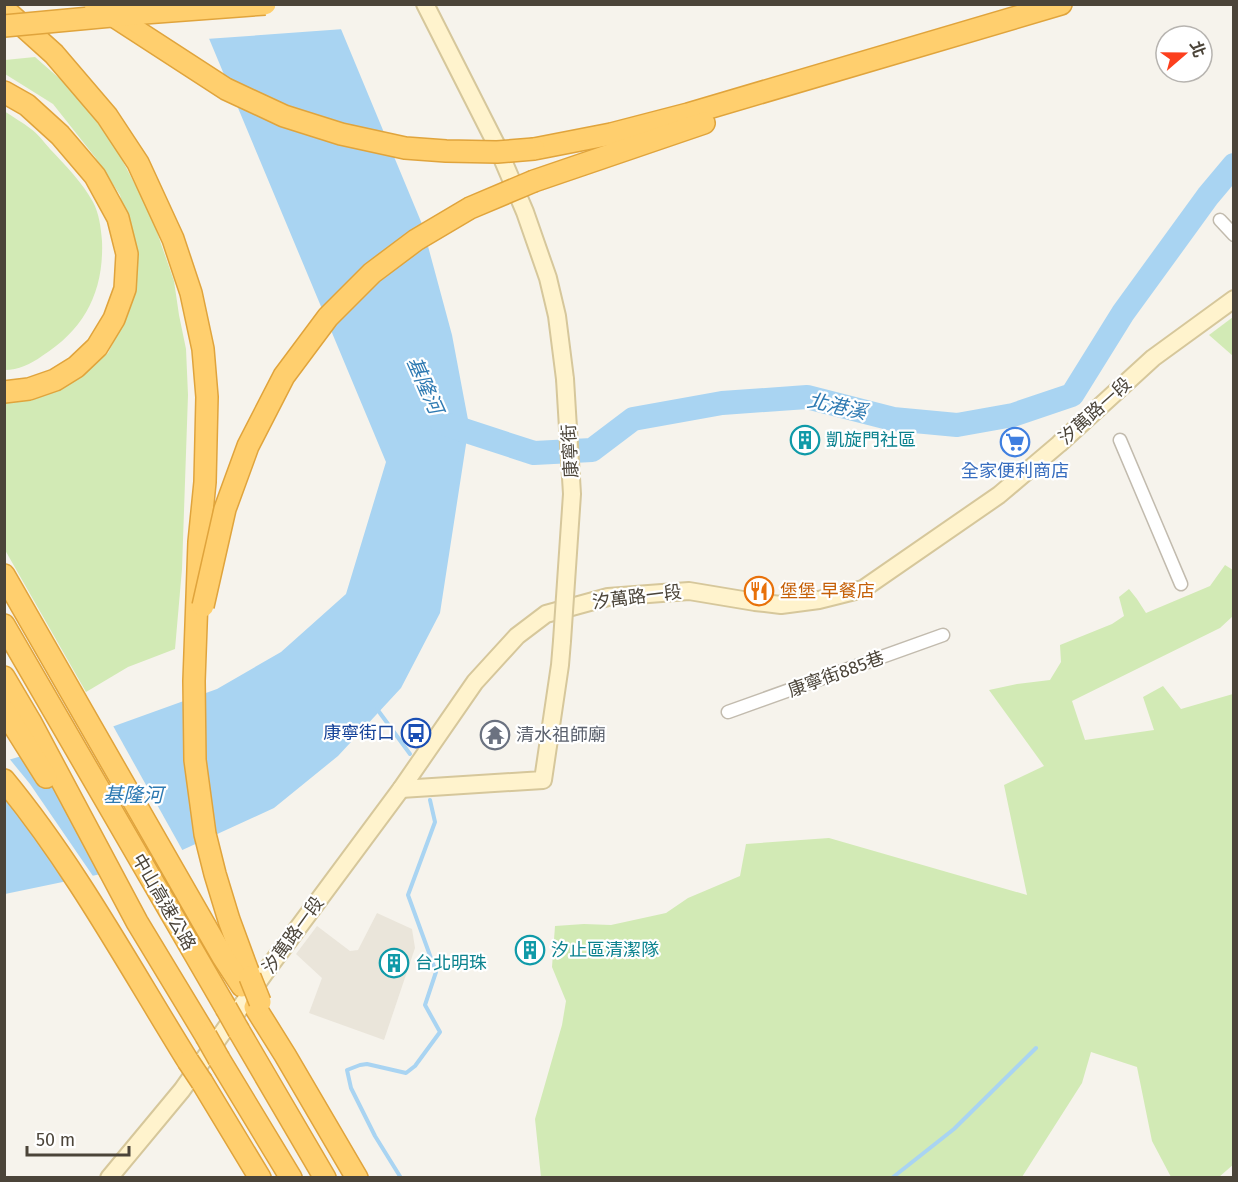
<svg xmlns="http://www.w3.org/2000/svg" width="1238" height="1182" viewBox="0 0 1238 1182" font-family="'Fira Sans','Noto Sans TC',sans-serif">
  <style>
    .residential { fill: #eae5da }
    .green { fill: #d2eab5 }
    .water { fill: #a9d4f2 }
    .pier { fill: #f6f3ec }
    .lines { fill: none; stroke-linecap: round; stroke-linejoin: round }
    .stream { stroke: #a9d4f2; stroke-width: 4 }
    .river { stroke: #a9d4f2; stroke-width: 24 }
    .street-casing { stroke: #c2bbae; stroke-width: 15 }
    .secondary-casing { stroke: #d6c79b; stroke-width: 20 }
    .highway-casing { stroke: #e0a43c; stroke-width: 24 }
    .street { stroke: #fff; stroke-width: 12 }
    .secondary { stroke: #fff3cd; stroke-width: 16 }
    .highway { stroke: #ffcf6e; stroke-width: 21 }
    .secondary-bridge-casing { stroke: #d6c79b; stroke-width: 20; stroke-linecap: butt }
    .highway-bridge-casing { stroke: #e0a43c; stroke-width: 24; stroke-linecap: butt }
    .secondary-bridge { stroke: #fff3cd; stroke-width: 16 }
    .highway-bridge { stroke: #ffcf6e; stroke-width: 21 }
    .labels { text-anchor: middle; stroke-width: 4.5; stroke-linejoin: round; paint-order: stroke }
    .street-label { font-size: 18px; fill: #4b4439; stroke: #fff }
    .culture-label { font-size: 18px; fill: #0d838f; stroke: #fff; text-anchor: start }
    .shop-label { font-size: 18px; fill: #366cbe; stroke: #fff }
    .food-label { font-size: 18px; fill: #c56008; stroke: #fff; text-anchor: start }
    .transit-label { font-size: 18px; fill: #164399; stroke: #fff; text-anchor: end }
    .worship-label { font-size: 18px; fill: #5b616d; stroke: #fff; text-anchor: start }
    .water-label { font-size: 20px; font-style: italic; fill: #2e7ab2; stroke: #fff }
  </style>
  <rect width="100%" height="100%" fill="#f6f3ec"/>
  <polygon class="residential" points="377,913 412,929 415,948 384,1040 309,1013 322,978 296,954 317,926 350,951 358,950"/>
  <g class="green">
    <polygon points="35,57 68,86 92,115 119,154 151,215 174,281 179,315 186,349 188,395 182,569 175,649 128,667 86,692 5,550 4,402 16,402 42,395 81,373 108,353 120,329 133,245 120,195 95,157 53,104 5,74 5,60"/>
    <path d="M 4,111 C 13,117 22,122 31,129 C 38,134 44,142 50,149 C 65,165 82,182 93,202 C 99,213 101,228 102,241 C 104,291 85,329 42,356 C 31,364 18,370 5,370 Z"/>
    <polygon points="1233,317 1233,356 1209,335"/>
    <polygon points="1225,565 1233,570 1233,616 1220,628 1072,701 1085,740 1154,730 1143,697 1163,686 1181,709 1233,694 1234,1164 1219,1177 1171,1177 1152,1141 1137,1067 1091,1052 1082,1083 1022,1177 541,1177 535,1119 562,1025 566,1001 552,967 555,926 584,924 611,925 666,913 688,898 740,876 746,844 829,838 1027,895 1004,785 1044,766 989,690 1017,684 1050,680 1061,662 1060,645 1112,624 1124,616 1119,597 1129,589 1137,599 1146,613 1210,586"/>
  </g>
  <polygon class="water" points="195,5 331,5 422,224 452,335 469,425 440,613 401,688 338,756 274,808 154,863 5,894 5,761 81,738 217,689 281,652 346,594 386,462"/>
  <g class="pier">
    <polygon points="192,4 334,4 344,29 206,39"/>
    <polygon points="112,724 184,853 155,866 106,876 33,749"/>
    <polygon points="8,757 30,784 95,879 76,883 4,784 4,758"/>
  </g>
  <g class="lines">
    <g class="stream">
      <polyline points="377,709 410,754"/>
      <polyline points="401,1178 375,1136 351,1088 347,1070 360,1065 367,1064 406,1073 415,1066 440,1032 425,1005 436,972 408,895 435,822 430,800"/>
      <polyline points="892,1178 954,1129 1036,1048"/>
    </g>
    <polyline class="river" points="442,423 534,453 592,450 633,419 722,403 807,397 893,419 957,425 1013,415 1072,395 1123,313 1208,196 1234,165"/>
    <g class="street-casing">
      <g id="street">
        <polyline points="1220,220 1234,235"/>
        <polyline points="1120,440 1181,584"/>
        <polyline points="728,712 943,635"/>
      </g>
    </g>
    <g class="secondary-casing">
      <g id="secondary">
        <polyline points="425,4 496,144 525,212 548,278 557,316 565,379"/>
        <polyline points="401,789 543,780 560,665 562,641"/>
        <polyline points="109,1178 182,1090 269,967 401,789 475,682 517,636 546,614 608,597 689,591 755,602 781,605 819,600 863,589 999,495 1059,444 1153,358 1234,299"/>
      </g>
    </g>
    <g class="highway-casing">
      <g id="highway">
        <polyline points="4,9 54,54 107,116 138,163 173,239 191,293 203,349 207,397 205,482 199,542 194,681 195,760 205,834 215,874 229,920 250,977"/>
        <polyline points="4,92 27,105 60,135 95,176 118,218 127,254 125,289 114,319 97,347 76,367 55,380 29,389 4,392"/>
        <polyline points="534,149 611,134 688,114 1061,4"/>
        <polyline points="534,181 704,123"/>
        <polyline points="4,575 223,957 242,986"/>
        <polyline points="4,625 226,1008"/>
        <polyline points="4,677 30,721 137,922 206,1036"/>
        <polyline points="4,710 46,777"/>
        <path d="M 4,780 C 75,866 129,966 188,1061"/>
        <polyline points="255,1007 285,1055 357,1178"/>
        <polyline points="239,1031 325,1178"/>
        <polyline points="219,1059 291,1178"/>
        <polyline points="202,1082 260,1178"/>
      </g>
    </g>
    <use href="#street" class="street"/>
    <use href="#secondary" class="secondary"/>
    <use href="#highway" class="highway"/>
    <g class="secondary-bridge-casing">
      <polyline id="secondary-bridge" points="562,641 572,494 565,379"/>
    </g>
    <g class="highway-bridge-casing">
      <g id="highway-bridge">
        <polyline points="95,4 226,89 284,116 341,134 405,148 446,151 497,152 534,149"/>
        <polyline points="4,26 144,13 265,4"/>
        <polyline points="203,606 225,509 248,446 284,376 328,317 372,273 416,240 470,208 534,181"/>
        <polyline points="250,977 260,1002"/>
        <polyline points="226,1008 239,1031"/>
        <polyline points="206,1036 219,1059"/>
        <polyline points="188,1061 202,1082"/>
      </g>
    </g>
    <use href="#secondary-bridge" class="secondary-bridge"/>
    <use href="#highway-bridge" class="highway-bridge"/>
  </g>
  <defs>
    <g id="building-ring" transform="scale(1.5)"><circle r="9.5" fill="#fff" stroke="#0f9aa8" stroke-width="1.5"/><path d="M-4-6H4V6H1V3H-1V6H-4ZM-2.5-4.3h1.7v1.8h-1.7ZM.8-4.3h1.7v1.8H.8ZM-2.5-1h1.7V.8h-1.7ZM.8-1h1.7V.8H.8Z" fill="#0f9aa8"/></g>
    <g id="supermarket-ring" transform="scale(1.5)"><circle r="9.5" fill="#fff" stroke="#3f7fe0" stroke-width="1.5"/><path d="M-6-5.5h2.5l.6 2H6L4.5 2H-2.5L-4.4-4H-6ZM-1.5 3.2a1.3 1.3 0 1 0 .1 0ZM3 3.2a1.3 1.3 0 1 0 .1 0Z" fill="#3f7fe0"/></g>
    <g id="restaurant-ring" transform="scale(1.5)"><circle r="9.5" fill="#fff" stroke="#e8710a" stroke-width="1.5"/><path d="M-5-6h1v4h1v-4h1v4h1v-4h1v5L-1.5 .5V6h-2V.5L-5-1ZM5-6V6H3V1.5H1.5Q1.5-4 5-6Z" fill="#e8710a"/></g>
    <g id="bus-ring" transform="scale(1.5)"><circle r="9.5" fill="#fff" stroke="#1a4fb4" stroke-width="1.5"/><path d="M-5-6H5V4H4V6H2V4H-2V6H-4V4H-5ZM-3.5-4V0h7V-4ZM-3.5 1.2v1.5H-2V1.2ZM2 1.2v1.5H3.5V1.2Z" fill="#1a4fb4"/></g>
    <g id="temple-ring" transform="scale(1.5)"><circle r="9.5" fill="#fff" stroke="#6b7280" stroke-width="1.5"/><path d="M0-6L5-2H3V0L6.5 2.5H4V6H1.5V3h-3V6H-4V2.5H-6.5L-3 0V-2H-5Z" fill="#6b7280"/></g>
  </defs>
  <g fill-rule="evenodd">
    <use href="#building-ring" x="805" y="440"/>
    <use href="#supermarket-ring" x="1015" y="442"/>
    <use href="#restaurant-ring" x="759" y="591"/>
    <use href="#bus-ring" x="416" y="733"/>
    <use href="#temple-ring" x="495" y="735"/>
    <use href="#building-ring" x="530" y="950"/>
    <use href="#building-ring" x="394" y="963"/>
  </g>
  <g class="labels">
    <g class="street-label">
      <text transform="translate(1095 411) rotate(-42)" y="6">汐萬路一段</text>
      <text transform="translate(570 451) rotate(-93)" y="6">康寧街</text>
      <text transform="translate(637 597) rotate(-7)" y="6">汐萬路一段</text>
      <text transform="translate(836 674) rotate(-20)" y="6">康寧街885巷</text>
      <text transform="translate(164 902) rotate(60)" y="6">中山高速公路</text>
      <text transform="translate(293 935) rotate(-54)" y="6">汐萬路一段</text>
    </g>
    <g class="culture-label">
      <text x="826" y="446">凱旋門社區</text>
      <text x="551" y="956">汐止區清潔隊</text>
      <text x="415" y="969">台北明珠</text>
    </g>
    <g class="shop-label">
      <text x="1015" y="477">全家便利商店</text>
    </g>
    <g class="food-label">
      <text x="780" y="597">堡堡 早餐店</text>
    </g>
    <g class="transit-label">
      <text x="395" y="739">康寧街口</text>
    </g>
    <g class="worship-label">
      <text x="516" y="741">清水祖師廟</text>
    </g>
    <g class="water-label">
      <text transform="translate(425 385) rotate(66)" y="7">基隆河</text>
      <text transform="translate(837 406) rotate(12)" y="7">北港溪</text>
      <text x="133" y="802">基隆河</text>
    </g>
  </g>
  <rect width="1238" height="1182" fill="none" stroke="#4b4439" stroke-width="12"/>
  <g transform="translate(1184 54) rotate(70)"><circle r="28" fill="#ffffff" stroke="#b7b4b0" stroke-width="1.5"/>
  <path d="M0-4.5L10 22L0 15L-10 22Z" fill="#fc3f1d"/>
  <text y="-9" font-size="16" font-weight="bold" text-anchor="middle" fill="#4b4439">北</text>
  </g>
  <path d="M27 1146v9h102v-9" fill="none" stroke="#4b4439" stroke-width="3"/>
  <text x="36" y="1146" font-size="18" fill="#4b4439" stroke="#ffffff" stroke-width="4.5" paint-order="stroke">50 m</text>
</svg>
